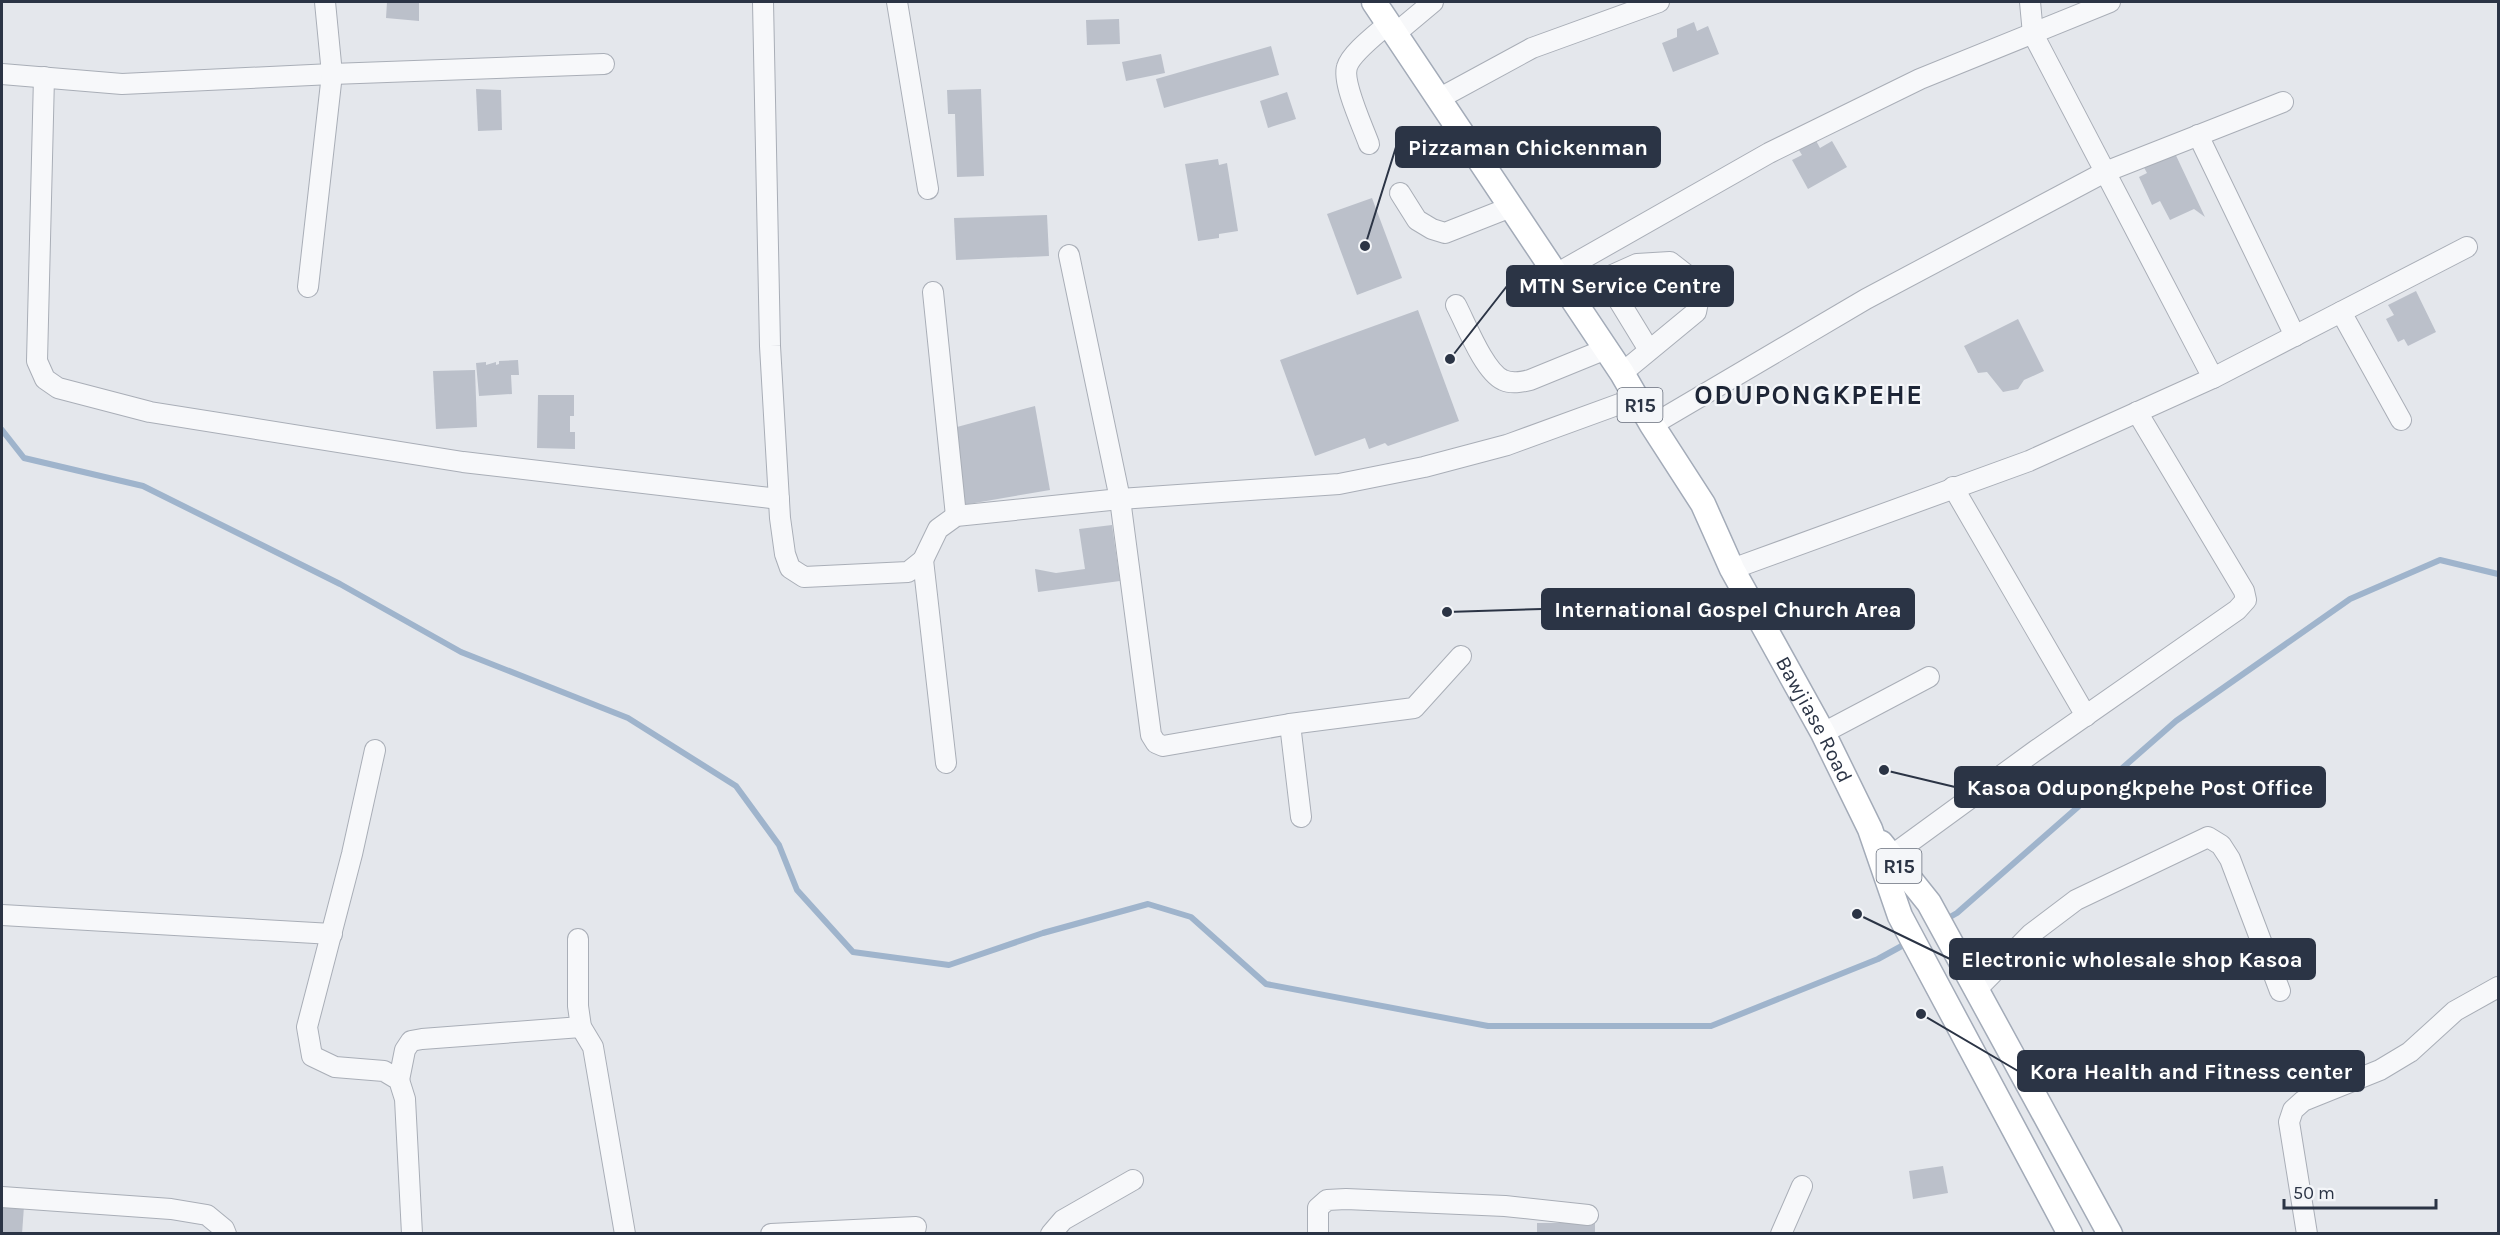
<svg xmlns="http://www.w3.org/2000/svg" width="2500" height="1235" viewBox="0 0 2500 1235" font-family="Karla,sans-serif">
  <style>
    .lines { fill: none; stroke-linecap: round; stroke-linejoin: round }
    .stream { stroke: #9fb4cc; stroke-width: 6 }
    .building { fill: #bbc0ca }
    .minor-casing { stroke: #a9aeb7; stroke-width: 22 }
    .major-casing { stroke: #a3abb8; stroke-width: 27 }
    .minor { stroke: #f7f8fa; stroke-width: 20 }
    .major { stroke: #fff; stroke-width: 24 }
    .labels { text-anchor: middle; stroke-width: 4.5; stroke-linejoin: round; paint-order: stroke }
    .shield { fill: #f4f6f9; stroke: #676e7b; stroke-width: 1.5 }
    .shield-label { font-size: 20px; font-weight: bold; fill: #2b3445 }
    .street-label { font-size: 21px; fill: #2b3445; stroke: #f4f6f9 }
    .district-label { font-size: 27px; font-weight: bold; letter-spacing: 1.5px; fill: #1d2536; stroke: #f4f6f9 }
    .leader { fill: none; stroke: #2b3445; stroke-width: 2 }
    .callout-dot { fill: #2b3445; stroke: #f4f6f9; stroke-width: 2 }
    .callout { fill: #2b3445; stroke: #2b3445; stroke-width: 2 }
    .callout-label { font-size: 22px; text-anchor: middle; font-weight: bold; fill: #fff }
  </style>
  <rect width="100%" height="100%" fill="#e4e7ec"/>
  <g class="lines">
    <g class="stream">
      <polyline points="2,430 24,458 143,486 340,584 461,652 628,718 736,786 779,845 797,890 853,952 949,965 1043,933 1148,904 1191,917 1266,984 1488,1026 1711,1026 1878,959 1909,942"/>
      <polyline points="1943,921 1957,913 2176,721 2350,599 2440,560 2498,574"/>
    </g>
  </g>
  <g class="building">
    <polygon points="387,2 419,2 419,21 386,18"/>
    <polygon points="1119,19 1120,44 1087,45 1086,20"/>
    <polygon points="1694,22 1697,31 1708,26 1719,54 1673,72 1662,43 1677,37 1677,29"/>
    <polygon points="1271,46 1279,75 1164,108 1156,79"/>
    <polygon points="1161,54 1165,73 1126,81 1122,62"/>
    <polygon points="476,89 501,90 502,130 478,131"/>
    <polygon points="981,89 984,176 957,177 955,114 948,114 947,90"/>
    <polygon points="1287,92 1296,119 1268,128 1260,101"/>
    <polygon points="1814,137 1820,148 1832,141 1847,167 1808,189 1792,160 1802,155 1797,147"/>
    <polygon points="2172,147 2205,217 2194,209 2170,220 2160,201 2152,205 2139,177 2147,173 2141,162"/>
    <polygon points="1218,159 1219,165 1227,163 1238,231 1219,234 1219,238 1198,241 1185,164"/>
    <polygon points="1372,198 1402,278 1357,295 1327,214"/>
    <polygon points="1047,215 1049,256 956,260 954,218"/>
    <polygon points="2416,291 2436,332 2408,346 2404,339 2398,342 2386,319 2394,315 2388,305"/>
    <polygon points="1418,310 1459,421 1388,446 1385,443 1369,449 1365,438 1315,456 1280,360"/>
    <polygon points="2018,319 2044,371 2024,380 2018,389 2003,392 1987,372 1978,373 1964,346"/>
    <polygon points="518,360 519,375 511,375 512,394 479,396 476,363 486,362 486,365 496,362 496,365 499,364 499,361"/>
    <polygon points="475,370 477,427 436,429 433,371"/>
    <polygon points="538,395 574,395 574,416 570,416 570,432 575,432 575,449 537,448"/>
    <polygon points="1035,406 1050,490 963,505 957,427"/>
    <polygon points="1112,525 1120,581 1038,592 1035,569 1056,573 1085,569 1079,529"/>
    <polygon points="1943,1166 1948,1193 1913,1199 1909,1171"/>
    <polygon points="2,1204 24,1206 22,1234 2,1234"/>
    <rect x="1537" y="1223" width="58" height="11"/>
  </g>
  <g class="lines">
    <g class="minor-casing">
      <g id="minor">
        <polyline points="763,2 770,346 780,518 785,554 790,568 804,577 908,572 923,560 938,529 956,516 1120,499 1339,484 1424,467 1507,445 1636,398"/>
        <polyline points="897,2 928,189"/>
        <polyline points="2030,2 2033,34 2213,378"/>
        <polyline points="1396,33 1433,2"/>
        <polyline points="2,74 122,84 332,74 604,64"/>
        <polyline points="44,77 37,361 45,379 58,388 150,412 463,462 779,499"/>
        <polyline points="1440,98 1532,48 1659,2"/>
        <polyline points="2198,135 2295,336"/>
        <path d="M 1369,144 C 1363,127 1342,83 1347,67 C 1351,53 1378,33 1389,23"/>
        <polyline points="1400,193 1417,220 1432,229 1445,233 1511,207"/>
        <polyline points="1069,255 1120,499 1151,735 1156,743 1163,746 1290,724 1414,708 1461,656"/>
        <polyline points="1556,274 1769,153 1920,79 2110,2"/>
        <polyline points="1605,278 1649,350"/>
        <polyline points="308,287 332,74 325,2"/>
        <polyline points="933,292 956,516"/>
        <polyline points="1570,294 1637,264 1670,262 1688,276 1699,297 1696,312 1622,373"/>
        <path d="M 1456,305 C 1466,324 1484,371 1503,380 C 1512,384 1521,382 1530,380 L 1606,349"/>
        <polyline points="2341,312 2467,247"/>
        <polyline points="1652,425 1866,299 2105,172 2283,102"/>
        <polyline points="1953,487 2086,716"/>
        <polyline points="923,560 946,763"/>
        <polyline points="1732,569 2029,461 2213,378 2341,312 2401,420"/>
        <polyline points="1290,724 1301,817"/>
        <polyline points="1823,733 1929,677"/>
        <polyline points="375,750 352,854 307,1027 312,1056 335,1067 384,1071 399,1080 405,1099 412,1234"/>
        <polyline points="1891,856 2035,751 2237,610 2246,600 2244,591 2137,412"/>
        <polyline points="2,915 332,934"/>
        <polyline points="578,939 578,1006 581,1027 593,1047 625,1234"/>
        <polyline points="1977,989 2031,934 2076,900 2208,837 2221,845 2230,859 2280,991"/>
        <polyline points="399,1080 405,1050 411,1041 422,1039 581,1027"/>
        <polyline points="2,1197 171,1209 207,1215 224,1229 226,1234"/>
        <polyline points="771,1234 916,1227"/>
        <polyline points="1051,1234 1063,1220 1133,1180"/>
        <polyline points="1318,1234 1318,1208 1327,1200 1346,1199 1505,1206 1588,1215"/>
        <polyline points="1781,1234 1802,1186"/>
        <polyline points="2307,1234 2289,1122 2293,1110 2303,1101 2380,1070 2410,1052 2455,1011 2498,987"/>
      </g>
    </g>
    <g class="major-casing">
      <g id="major">
        <path id="s1" d="M 1374,2 L 1622,373 L 1652,425 L 1703,504 L 1732,569 L 1823,733 L 1870,829 L 1900,916 L 2070,1234"/>
        <polyline points="1881,843 1929,903 2110,1234"/>
      </g>
    </g>
    <use href="#minor" class="minor"/>
    <use href="#major" class="major"/>
  </g>
  <g class="labels">
    <g class="shield">
      <rect x="1617.5" y="388" width="45" height="34" rx="4.5"/>
      <rect x="1876.5" y="849" width="45" height="34" rx="4.5"/>
    </g>
    <g class="shield-label">
      <text x="1640" y="412">R15</text>
      <text x="1899" y="873">R15</text>
    </g>
    <g class="street-label">
      <text dy="7" stroke="none"><textPath href="#s1" startOffset="843">Bawjiase Road</textPath></text>
    </g>
    <g class="district-label">
      <text x="1809" y="404">ODUPONGKPEHE</text>
    </g>
  </g>
  <path class="leader" d="M1365 246L1396 147M1450 359L1507 286M1447 612L1542 609M1884 770L1955 787M1857 914L1950 959M1921 1014L2018 1071"/>
  <g class="callout-dot">
    <circle cx="1365" cy="246" r="6"/>
    <circle cx="1450" cy="359" r="6"/>
    <circle cx="1447" cy="612" r="6"/>
    <circle cx="1884" cy="770" r="6"/>
    <circle cx="1857" cy="914" r="6"/>
    <circle cx="1921" cy="1014" r="6"/>
  </g>
  <g class="callout">
    <rect x="1396" y="127" width="264" height="40" rx="6"/>
    <rect x="1507" y="266" width="226" height="40" rx="6"/>
    <rect x="1542" y="589" width="372" height="40" rx="6"/>
    <rect x="1955" y="767" width="370" height="40" rx="6"/>
    <rect x="1950" y="939" width="365" height="40" rx="6"/>
    <rect x="2018" y="1051" width="346" height="40" rx="6"/>
  </g>
  <g class="callout-label">
    <text x="1528" y="155">Pizzaman Chickenman</text>
    <text x="1620" y="293">MTN Service Centre</text>
    <text x="1728" y="617">International Gospel Church Area</text>
    <text x="2140" y="795">Kasoa Odupongkpehe Post Office</text>
    <text x="2132" y="967">Electronic wholesale shop Kasoa</text>
    <text x="2191" y="1079">Kora Health and Fitness center</text>
  </g>
  <rect width="2500" height="1235" fill="none" stroke="#2b3445" stroke-width="6"/>
  <path d="M2284 1199v9h152v-9" fill="none" stroke="#2b3445" stroke-width="3"/>
  <text x="2293" y="1199" font-size="18" fill="#2b3445" stroke="#f4f6f9" stroke-width="4.5" paint-order="stroke">50 m</text>
</svg>
